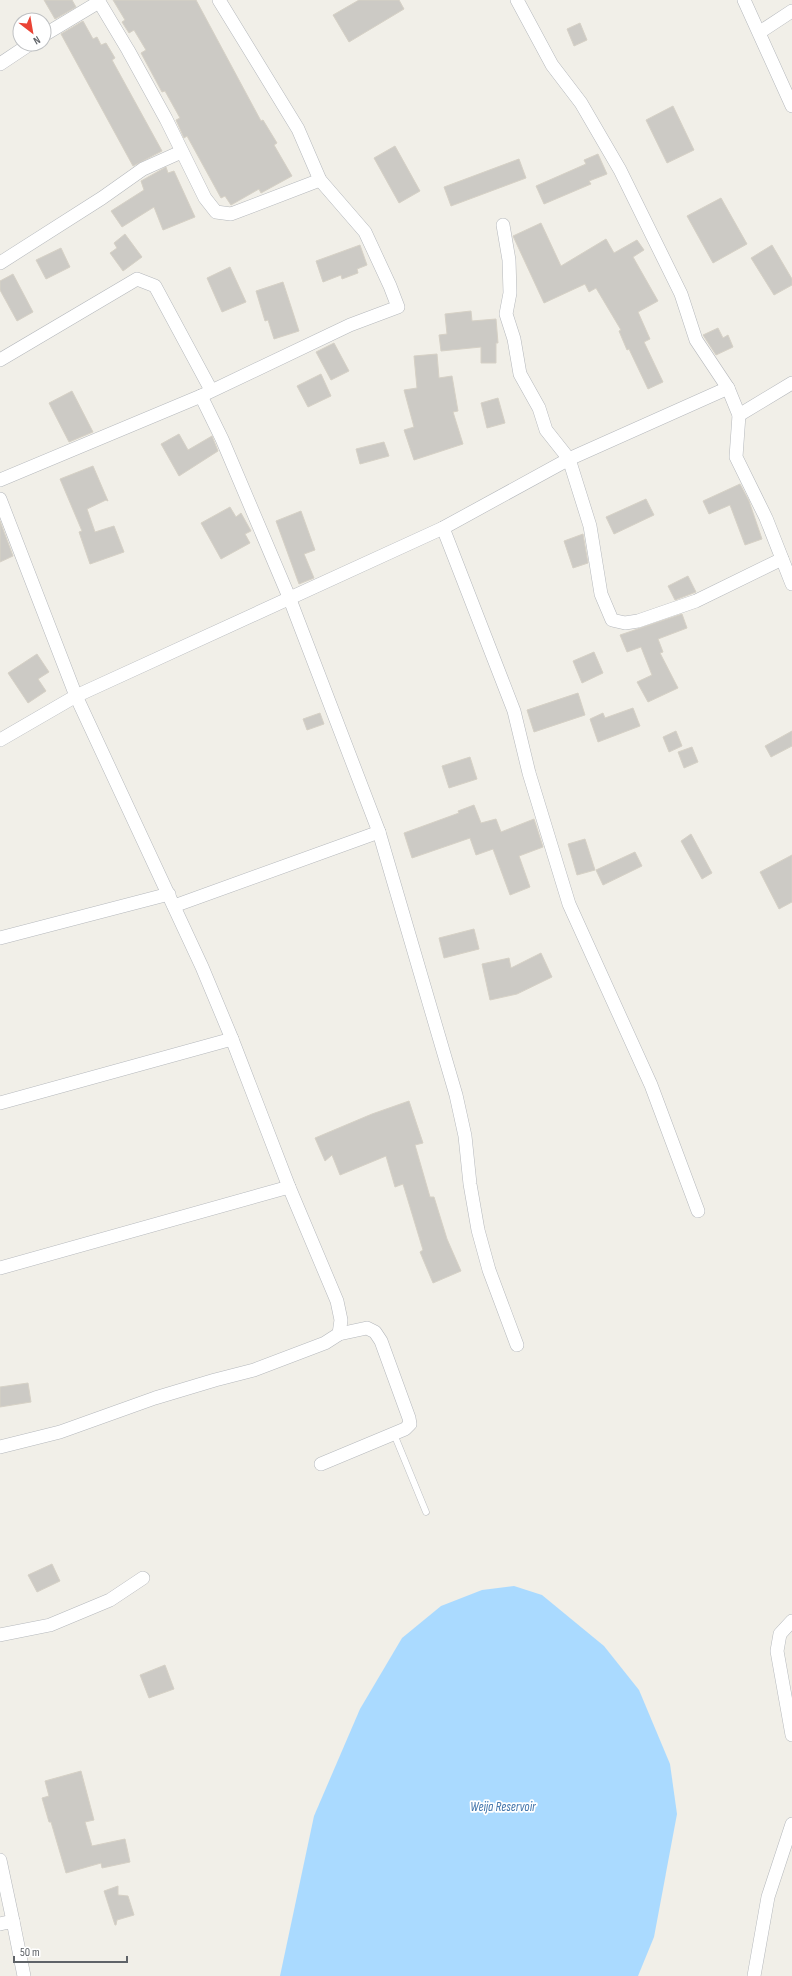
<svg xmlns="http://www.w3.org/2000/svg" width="792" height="1976" viewBox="0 0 792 1976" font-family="'Sofia Sans Condensed',sans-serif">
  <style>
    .water { fill: #aadaff }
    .building { fill: #cccac5; stroke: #d6d1c6 }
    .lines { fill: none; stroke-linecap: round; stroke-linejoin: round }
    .lane-casing { stroke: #b5b8bc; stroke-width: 7 }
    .street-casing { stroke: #b5b8bc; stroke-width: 14 }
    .lane { stroke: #fff; stroke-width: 6 }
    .street { stroke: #fff; stroke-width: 13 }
    .labels { text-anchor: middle; stroke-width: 3.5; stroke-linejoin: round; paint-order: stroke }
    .water-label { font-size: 13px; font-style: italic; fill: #4174aa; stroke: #fff }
  </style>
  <rect width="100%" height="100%" fill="#f1efe8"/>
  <polygon class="water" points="514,1586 542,1595 604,1646 639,1690 670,1764 677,1814 654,1937 638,1976 280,1976 314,1816 360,1709 402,1638 441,1606 482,1590"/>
  <g class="building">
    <polygon points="44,0 72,0 76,7 55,19"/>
    <polygon points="113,0 196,0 261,121 263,120 277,143 274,145 292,176 261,193 259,189 231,205 225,196 221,198 187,136 184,138 176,120 180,118 165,91 162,92 141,53 146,50 134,30 129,33 122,22 125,20"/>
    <polygon points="359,0 399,0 404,9 349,42 333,15"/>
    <polygon points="83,21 93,39 97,37 101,45 106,43 115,58 112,60 162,151 133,166 61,34"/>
    <polygon points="580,23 587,40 574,46 567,29"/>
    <polygon points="673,106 694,150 667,163 646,120"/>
    <polygon points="395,146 420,191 399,203 374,158"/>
    <polygon points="598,154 607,174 589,181 591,184 544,204 536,186 586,164 584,160"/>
    <polygon points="519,159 526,178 451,206 444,187"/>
    <polygon points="166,167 168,173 174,171 195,217 163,230 154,207 122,227 111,211 144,190 141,181"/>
    <polygon points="721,198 747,244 713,263 687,216"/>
    <polygon points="541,223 561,266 606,239 614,253 637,240 644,250 633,257 658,301 638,312 650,339 644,342 663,382 648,389 629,349 627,350 619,331 621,330 596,288 589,292 585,284 544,303 513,236"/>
    <polygon points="125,234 142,257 123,271 110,253 117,248 114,243"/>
    <polygon points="360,245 367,265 357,269 358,273 342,279 341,275 323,282 316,261"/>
    <polygon points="772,245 792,279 792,285 774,295 751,258"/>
    <polygon points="61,248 70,267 46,279 36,260"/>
    <polygon points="230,267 246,302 222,312 207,278"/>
    <polygon points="13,274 33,312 17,321 0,290 0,281"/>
    <polygon points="283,282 299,331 274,339 268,320 265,321 256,291"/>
    <polygon points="471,311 472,321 496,319 498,343 496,343 496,363 481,363 481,347 441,351 439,335 447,334 445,314"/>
    <polygon points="718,328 723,338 728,335 733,347 716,355 703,335"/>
    <polygon points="334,343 349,371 331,380 316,352"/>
    <polygon points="437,354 439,378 452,376 458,411 453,412 463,444 414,460 404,430 414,427 404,390 417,388 414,356"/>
    <polygon points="321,374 331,396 308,407 297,386"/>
    <polygon points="72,391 93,432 69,442 49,403"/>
    <polygon points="498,398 505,423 487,428 481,403"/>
    <polygon points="179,434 188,450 212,436 218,451 179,476 161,444"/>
    <polygon points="384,442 389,456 360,464 356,449"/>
    <polygon points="93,466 108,501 106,500 87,509 95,532 114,526 124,552 90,564 79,532 82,531 60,479"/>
    <polygon points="740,484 749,501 762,539 745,545 730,505 709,514 703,501"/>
    <polygon points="646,499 654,515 614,534 606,517"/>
    <polygon points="230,507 236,517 241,513 251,531 245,534 250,543 221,559 201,523"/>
    <polygon points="301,511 315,550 304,554 314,578 299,584 276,521"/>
    <polygon points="0,521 13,556 0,562"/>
    <polygon points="583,534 588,563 573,568 564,541"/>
    <polygon points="688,576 696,592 675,600 668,586"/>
    <polygon points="682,614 687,628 658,639 663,652 660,653 678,688 648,702 637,682 652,675 641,647 627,652 620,635"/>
    <polygon points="594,652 603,673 582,683 573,661"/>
    <polygon points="37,654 49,672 38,679 46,691 28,703 8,673"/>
    <polygon points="578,693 585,715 534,732 527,710"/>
    <polygon points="633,708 640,726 598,742 590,719 603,713 605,718"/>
    <polygon points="320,713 324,724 307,730 303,719"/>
    <polygon points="676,731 682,746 669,752 663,737"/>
    <polygon points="792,731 792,746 771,757 765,746"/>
    <polygon points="692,747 698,762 684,768 678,752"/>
    <polygon points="470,757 477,779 449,788 442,766"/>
    <polygon points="474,805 481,823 496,819 501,832 534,819 543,847 519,856 530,887 510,895 493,849 476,855 470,838 412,858 404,833 459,813 458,811"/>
    <polygon points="691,834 712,873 702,879 681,841"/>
    <polygon points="585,839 595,870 577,875 568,844"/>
    <polygon points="635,852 642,866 603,885 596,870"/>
    <polygon points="792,855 792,902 779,909 760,872"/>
    <polygon points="474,929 479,949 444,958 439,938"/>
    <polygon points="541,953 552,977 517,994 490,1000 482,964 509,958 511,968"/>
    <polygon points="409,1101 423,1143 415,1145 430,1197 434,1197 447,1239 461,1271 433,1283 420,1252 423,1250 403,1184 395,1187 386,1156 340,1175 332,1155 325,1161 315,1138 372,1114"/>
    <polygon points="28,1383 31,1402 0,1407 0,1387"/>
    <polygon points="52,1564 60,1581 37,1592 28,1575"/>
    <polygon points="165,1665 174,1689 149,1698 140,1675"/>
    <polygon points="81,1771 94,1820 85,1822 92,1846 125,1839 130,1862 102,1868 101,1863 66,1873 51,1822 49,1822 42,1798 49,1796 45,1781"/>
    <polygon points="118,1886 118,1895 128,1896 134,1915 117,1920 116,1925 115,1925 104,1891"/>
  </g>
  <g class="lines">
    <g class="lane-casing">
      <polyline id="lane" points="394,1434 426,1512"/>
    </g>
    <g class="street-casing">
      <g id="street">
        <polyline points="98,0 128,50 166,119 205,198 216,212 231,214 320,180"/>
        <polyline points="517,0 552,65 581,103 620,170 681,294 696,340 728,388 739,415 736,457 766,518 792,584"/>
        <polyline points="744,0 792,106"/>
        <polyline points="760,32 792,11"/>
        <polyline points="44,35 99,2"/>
        <polyline points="0,64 30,44"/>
        <polyline points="503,225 509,260 510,293 506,314 514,339 520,374 539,408 546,430 569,459 590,526 601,594 612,620 625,623 638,621 696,601 782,559"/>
        <polyline points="0,263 102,198 143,169 181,152"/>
        <polyline points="0,360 137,279 155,286 211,390"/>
        <polyline points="201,396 222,439 289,597 379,832 456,1095 465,1136 470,1184 478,1230 489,1270 517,1345"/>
        <polyline points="739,415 792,383"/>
        <polyline points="0,480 201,396 350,325 398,307 390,286 365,232 320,180 298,129 219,0"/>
        <polyline points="0,499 76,696 202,967 232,1039 289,1187 337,1301 341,1320 339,1334"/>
        <polyline points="443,528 514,711 529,773 569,904 651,1085 698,1211"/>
        <polyline points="0,740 76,696 443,528 569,459 728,388"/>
        <polyline points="174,906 379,832"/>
        <polyline points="0,938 169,894"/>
        <polyline points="0,1103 232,1039"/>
        <polyline points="0,1268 289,1187"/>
        <polyline points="0,1447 60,1432 155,1398 215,1380 254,1370 325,1343 339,1334 367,1328 375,1332 381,1341 409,1418 410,1424 405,1429 321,1464"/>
        <polyline points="792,1621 780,1634 777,1651 792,1735"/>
        <polyline points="0,1635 50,1625 110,1600 143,1578"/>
        <polyline points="0,1860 13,1921"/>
        <polyline points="0,1924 13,1921 24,1976"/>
        <polyline points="754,1976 768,1897 792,1824"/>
      </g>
    </g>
    <use href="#lane" class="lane"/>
    <use href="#street" class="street"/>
  </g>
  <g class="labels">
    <g class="water-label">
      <text x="503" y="1811">Weija Reservoir</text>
    </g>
  </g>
  <g transform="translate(32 32) rotate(149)"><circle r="19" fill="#ffffff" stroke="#bfc1c3"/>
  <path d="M0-3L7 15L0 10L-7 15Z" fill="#ea4335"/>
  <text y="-6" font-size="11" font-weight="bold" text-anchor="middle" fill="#5f6368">N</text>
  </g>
  <path d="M14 1956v6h113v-6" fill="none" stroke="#5f6368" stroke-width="2"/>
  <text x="20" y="1956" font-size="12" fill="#5f6368" stroke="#ffffff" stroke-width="3" paint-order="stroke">50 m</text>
</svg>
